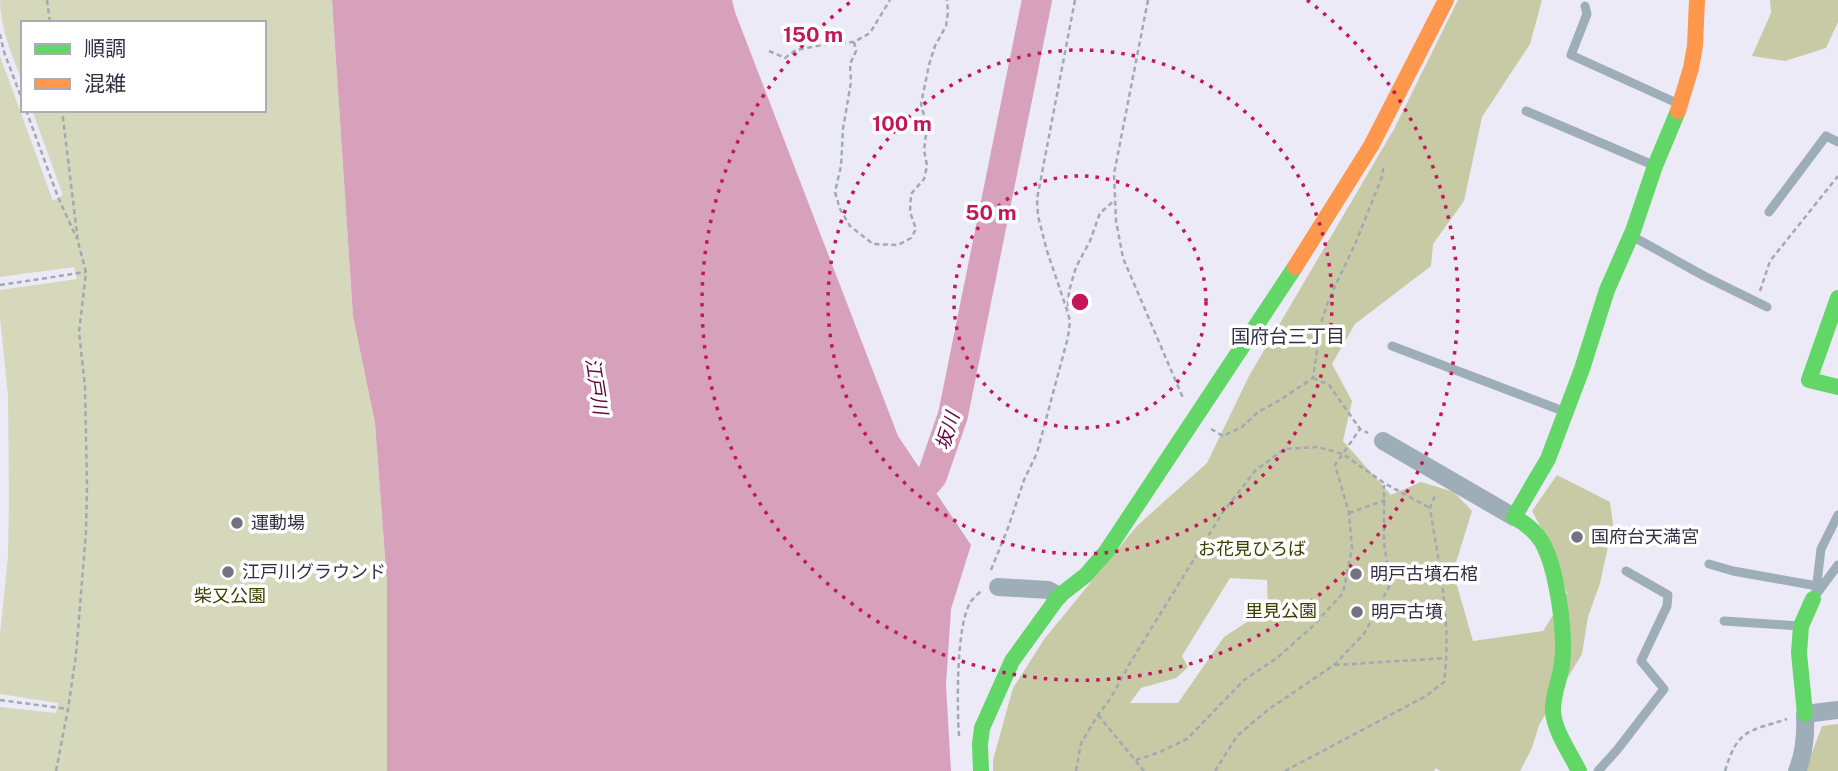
<svg xmlns="http://www.w3.org/2000/svg" width="1838" height="771" viewBox="0 0 1838 771" font-family="'Public Sans','Noto Sans JP',sans-serif">
  <style>
    .green { fill: #d5d8ba }
    .forest { fill: #c7caa5; fill-rule: evenodd }
    .water { fill: #d7a1bc }
    .lines { fill: none; stroke-linecap: round; stroke-linejoin: round }
    .river { stroke: #d7a1bc; stroke-width: 30 }
    .path { stroke: #a1aab3; stroke-width: 2.5; stroke-dasharray: 5 3.5; stroke-linecap: butt }
    .lane { stroke: #9eaeb8; stroke-width: 9 }
    .street { stroke: #9eaeb8; stroke-width: 18 }
    .fast { stroke: #63d668; stroke-width: 16 }
    .slow { stroke: #ff974d; stroke-width: 16 }
    .ring { fill: none; stroke: #c2185b; stroke-width: 3.5; stroke-dasharray: 3.5 7 }
    .poi-dot { fill: #747182; stroke: #fff; stroke-width: 2.5 }
    .labels { text-anchor: middle; stroke-width: 7; stroke-linejoin: round; paint-order: stroke }
    .poi-label { font-size: 18px; fill: #333043; stroke: #fff; text-anchor: start }
    .park-label { font-size: 18px; fill: #3b3e00; stroke: #fff }
    .neighbourhood-label { font-size: 19px; fill: #333043; stroke: #fff }
    .water-label { font-size: 19px; font-style: italic; fill: #64063c; stroke: #fff }
    .centre { fill: #c2185b; stroke: #fff; stroke-width: 3.5 }
    .ring-label { font-size: 21px; text-anchor: middle; font-weight: bold; fill: #c2185b; stroke: #fff; stroke-width: 7; stroke-linejoin: round; paint-order: stroke }
  </style>
  <rect width="100%" height="100%" fill="#eceaf6"/>
  <path class="green" d="M 0,0 L 332,0 L 353,316 L 375,423 L 387,583 L 387,771 L 0,771 L 0,707 L 56,713 L 58,703 L 0,694 L 0,635 L 8,556 L 9,499 L 8,396 L 0,317 L 0,290 L 77,279 L 74,267 L 0,277 L 0,56 L 53,201 L 63,195 L 32,110 L 264,110 L 264,23 L 23,23 L 23,84 C 13,57 0,29 0,0 Z"/>
  <g class="forest">
    <path d="M 1458,0 L 1542,0 L 1530,44 L 1482,117 L 1464,201 L 1433,244 L 1431,266 L 1355,324 L 1332,364 L 1352,401 L 1343,441 L 1391,495 L 1421,482 L 1454,492 L 1472,511 L 1453,572 L 1473,641 L 1543,631 L 1567,593 L 1553,550 L 1532,511 L 1557,475 L 1610,502 L 1613,524 L 1600,583 L 1588,617 L 1582,654 L 1539,725 L 1532,748 L 1520,771 L 1440,771 L 1436,768 L 1434,771 L 993,771 L 993,760 L 1013,688 L 1045,638 L 1137,526 L 1207,463 L 1249,376 L 1394,129 ZM 1230,578 L 1267,580 L 1268,608 L 1224,637 L 1178,703 L 1130,703 L 1141,688 L 1176,678 L 1188,667 L 1182,656 Z"/>
    <polygon points="1770,0 1838,0 1838,22 1826,48 1785,61 1752,56 1771,13"/>
    <polygon points="1838,724 1838,771 1805,771 1822,726"/>
  </g>
  <polygon class="water" points="332,0 732,0 735,12 898,436 971,545 951,609 946,685 951,771 387,771 387,583 375,423 353,316"/>
  <g class="lines">
    <polyline class="river" points="901,512 932,476 953,415 1037,0"/>
    <g class="path">
      <polyline points="47,0 50,23"/>
      <polyline points="1148,0 1114,174 1116,221 1123,258 1183,398"/>
      <polyline points="0,34 4,52 23,102"/>
      <polyline points="854,42 856,51 850,64 851,82 843,129 841,166 835,192 840,209 850,226 873,244 898,245 911,238 916,229 910,212 911,194 924,179 927,166 924,150 927,127 921,104 929,65 935,46 946,26 948,12 947,0"/>
      <polyline points="769,51 785,58 796,50 833,43 854,42 870,33 890,0"/>
      <polyline points="26,110 58,197 77,239"/>
      <polyline points="0,285 86,272"/>
      <polyline points="1760,291 1770,261 1838,176"/>
      <polyline points="1068,306 1069,291 1076,267 1090,241 1100,213 1115,200"/>
      <polyline points="1313,378 1329,385 1360,429 1368,433"/>
      <polyline points="1211,429 1223,436 1242,427 1258,412 1275,403 1313,378 1321,323 1329,299 1356,242 1383,174 1383,166"/>
      <polyline points="1349,513 1385,500"/>
      <polyline points="991,570 1008,528 1024,480 1037,453 1068,337 1070,321 1067,310 1047,251 1038,216 1037,199 1075,0"/>
      <polyline points="1335,665 1447,658"/>
      <polyline points="0,700 68,709"/>
      <polyline points="1098,715 1144,771"/>
      <path d="M 959,736 C 957,707 956,627 970,603 C 972,599 978,594 981,591"/>
      <polyline points="1136,760 1160,752 1187,739 1244,680 1277,658 1311,628 1343,593 1352,548 1349,513 1335,465 1360,429"/>
      <polyline points="56,771 68,709 76,655 86,532 87,486 85,387 79,332 86,272 78,242 62,110"/>
      <polyline points="1076,771 1081,743 1098,715 1112,696 1130,663 1223,512 1255,471 1284,449 1318,447 1343,454 1384,483 1430,508"/>
      <polyline points="1215,771 1237,736 1269,709 1334,665 1364,634 1390,585 1384,542 1384,485"/>
      <path d="M 1285,771 L 1426,696 L 1444,682 C 1452,623 1439,566 1430,508 L 1436,493"/>
      <path d="M 1725,771 C 1738,728 1748,732 1787,719"/>
    </g>
    <g class="lane">
      <polyline points="1585,6 1587,14 1571,55 1679,104"/>
      <polyline points="1526,111 1653,165"/>
      <polyline points="1769,212 1826,136 1838,142"/>
      <polyline points="1632,236 1704,276 1767,307"/>
      <polyline points="1392,346 1563,411"/>
      <polyline points="1709,564 1733,571 1817,586"/>
      <polyline points="1816,591 1821,549 1838,515"/>
      <polyline points="1818,592 1838,565"/>
      <polyline points="1724,621 1799,626"/>
      <polyline points="1598,771 1617,750 1664,689 1641,661 1667,606 1668,595 1626,571"/>
    </g>
    <g class="street">
      <polyline points="1383,441 1514,517"/>
      <polyline points="998,587 1048,590 1059,596"/>
      <path d="M 1797,771 C 1805,752 1806,734 1805,714 L 1838,710"/>
    </g>
    <g class="fast">
      <polyline points="1838,298 1809,380 1838,387"/>
      <polyline points="1805,714 1799,653 1801,626 1813,599"/>
      <polyline points="981,771 980,744 982,728 1012,661 1059,596 1086,575 1106,552 1295,267"/>
      <path d="M 1579,771 C 1570,753 1555,732 1553,712 C 1552,696 1560,680 1562,664 C 1566,633 1557,569 1542,542 C 1535,531 1525,523 1514,517 L 1548,459 L 1582,369 L 1607,290 L 1633,231 L 1655,166 L 1678,111"/>
    </g>
    <g class="slow">
      <polyline points="1678,111 1691,68 1695,46 1697,0"/>
      <polyline points="1295,267 1371,146 1446,0"/>
    </g>
  </g>
  <g class="ring">
    <circle cx="1080" cy="302" r="126"/>
    <circle cx="1080" cy="302" r="252"/>
    <path d="M1307 0A378 378 0 1 1 853 0"/>
  </g>
  <g class="poi-dot">
    <circle cx="237" cy="523" r="7"/>
    <circle cx="1577" cy="537" r="7"/>
    <circle cx="228" cy="572" r="7"/>
    <circle cx="1356" cy="574" r="7"/>
    <circle cx="1357" cy="612" r="7"/>
  </g>
  <g class="labels">
    <g class="poi-label">
      <text x="251" y="529">運動場</text>
      <text x="1591" y="543">国府台天満宮</text>
      <text x="242" y="578">江戸川グラウンド</text>
      <text x="1370" y="580">明戸古墳石棺</text>
      <text x="1371" y="618">明戸古墳</text>
    </g>
    <g class="park-label">
      <text x="1252" y="555">お花見ひろば</text>
      <text x="230" y="602">柴又公園</text>
      <text x="1281" y="617">里見公園</text>
    </g>
    <g class="neighbourhood-label">
      <text x="1288" y="343">国府台三丁目</text>
    </g>
    <g class="water-label">
      <text transform="translate(597 386) rotate(81)" y="7">江戸川</text>
      <text transform="translate(947 431) rotate(-73)" y="7">坂川</text>
    </g>
  </g>
  <circle cx="1080" cy="302" r="10" class="centre"/>
  <g class="ring-label">
    <text x="813" y="42">150 m</text>
    <text x="902" y="131">100 m</text>
    <text x="991" y="220">50 m</text>
  </g>
  <rect x="21" y="21" width="245" height="91" fill="#ffffff" stroke="#adacb4" stroke-width="2"/>
  <rect x="35" y="44" width="35" height="10" fill="#63d668" stroke="#adacb4" stroke-width="2"/>
  <text x="84" y="56" font-size="21" fill="#333043">順調</text>
  <rect x="35" y="79" width="35" height="10" fill="#ff974d" stroke="#adacb4" stroke-width="2"/>
  <text x="84" y="91" font-size="21" fill="#333043">混雑</text>
</svg>
